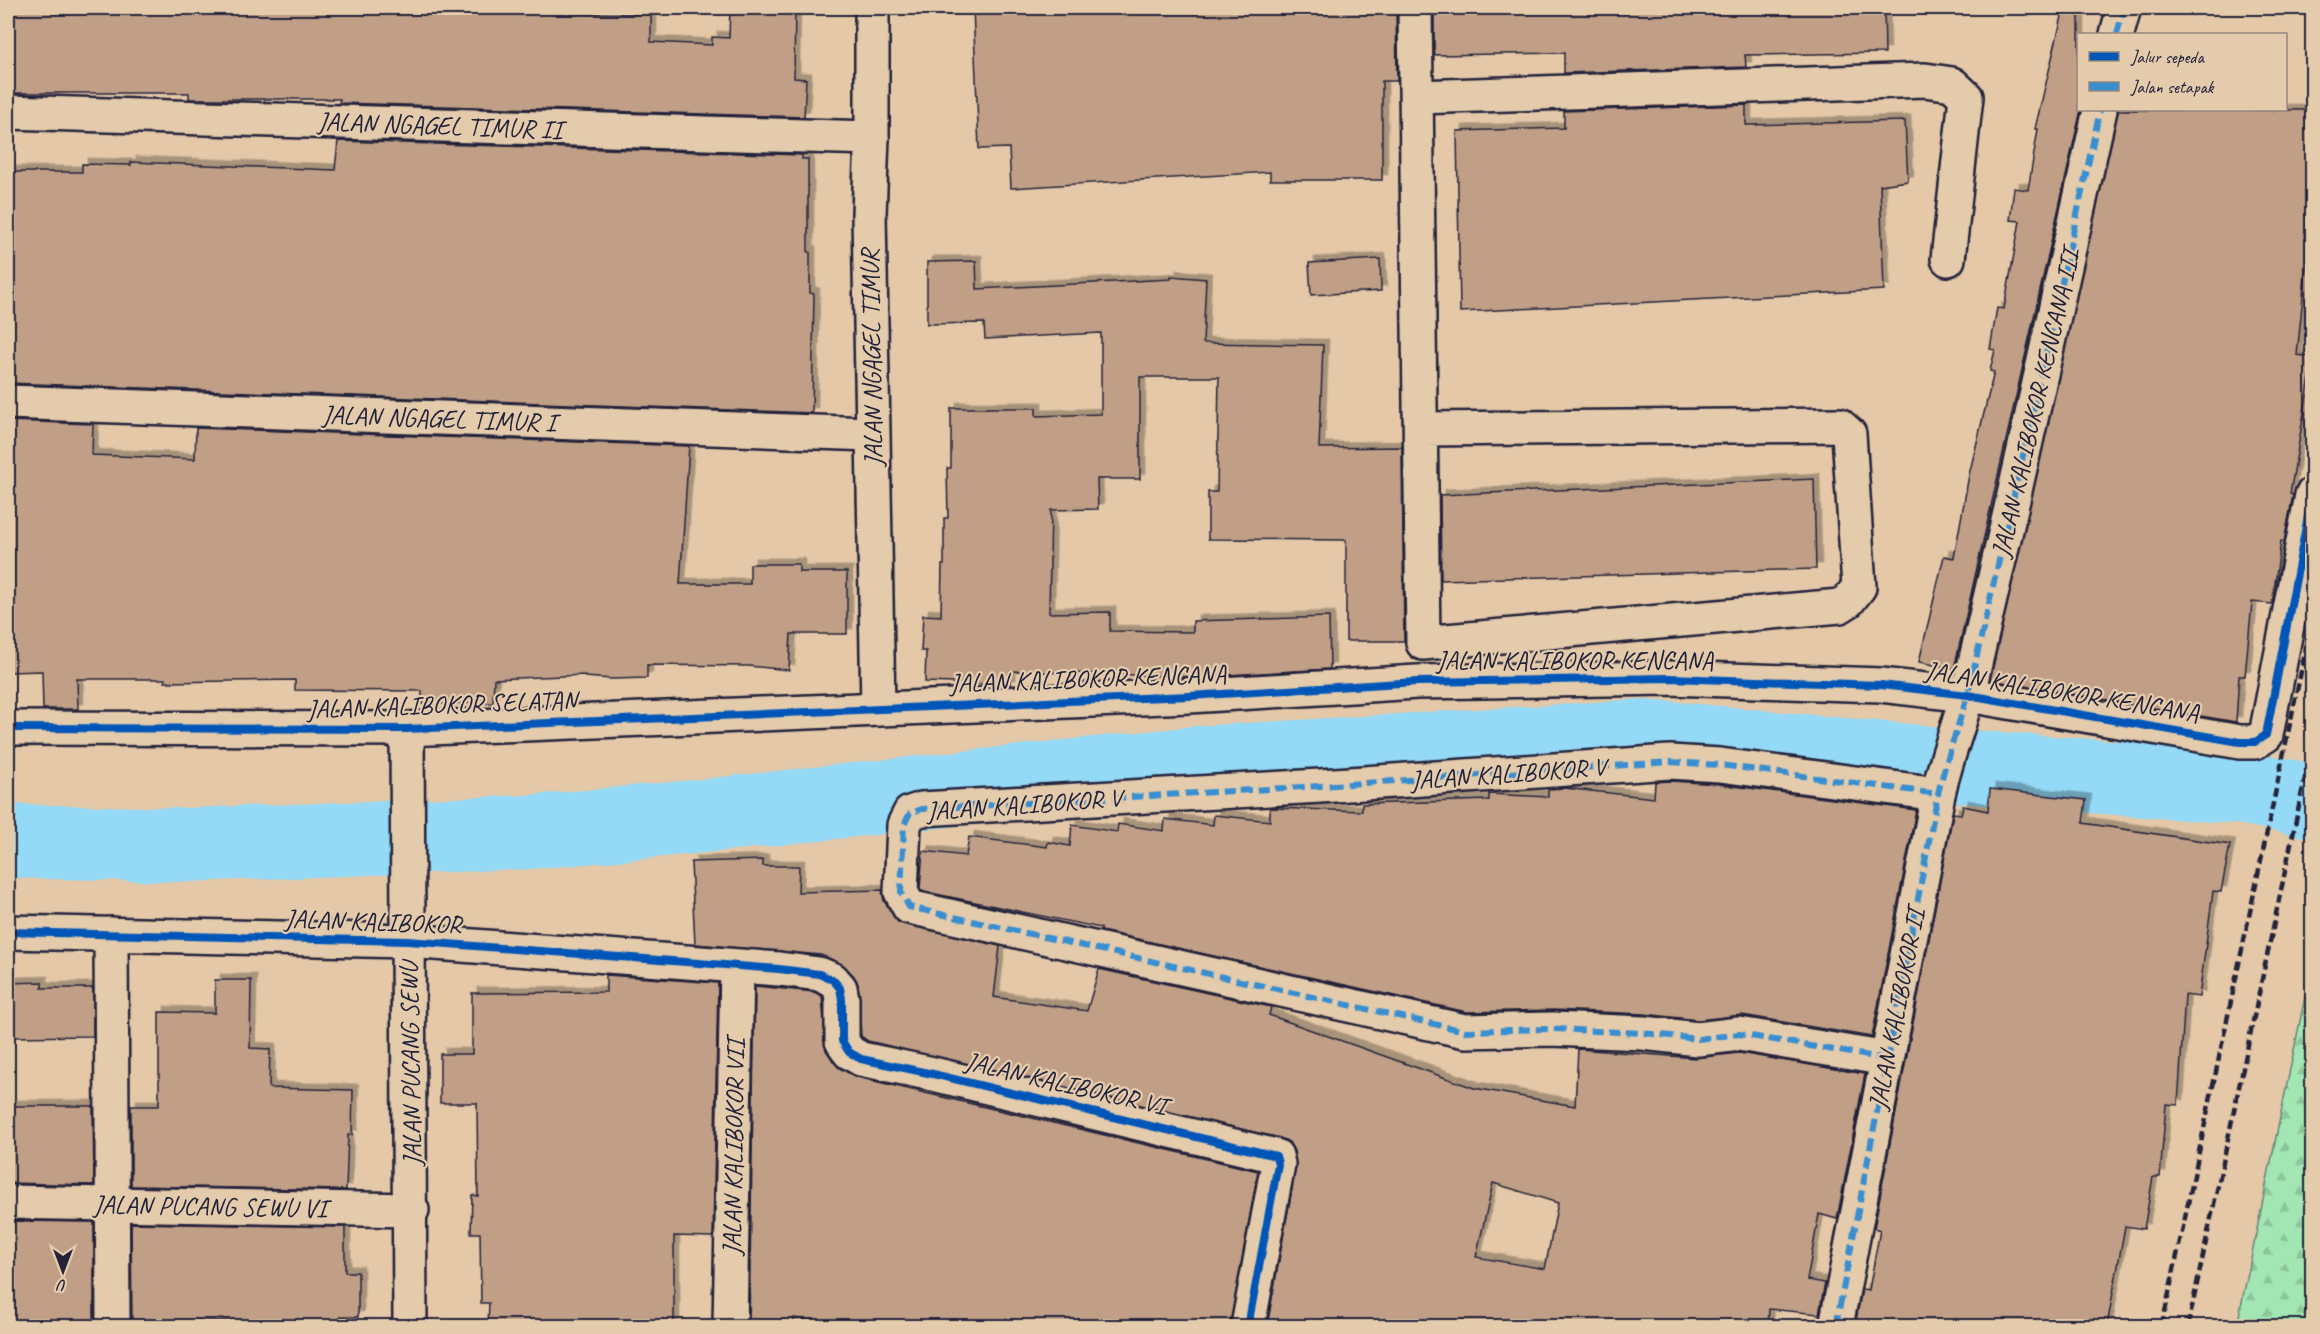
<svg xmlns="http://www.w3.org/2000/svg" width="2320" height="1334" viewBox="0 0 2320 1334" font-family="Caveat,sans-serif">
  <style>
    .forest { fill: url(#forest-firs); stroke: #628477; stroke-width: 1.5 }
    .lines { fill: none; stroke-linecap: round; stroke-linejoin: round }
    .river { stroke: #94d9f6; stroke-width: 74 }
    .building { fill: #c19f86; stroke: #22223b; stroke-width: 1.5; fill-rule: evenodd; filter: url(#shadow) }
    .minor-casing { stroke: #22223b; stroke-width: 38 }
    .minor { stroke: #e3cbab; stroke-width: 33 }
    .rail { stroke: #22223b; stroke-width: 4.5; stroke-dasharray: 9 4.5; stroke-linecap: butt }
    .quiet { stroke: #398ed0; stroke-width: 6; stroke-dasharray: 12 6; stroke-linecap: butt }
    .cycleway-casing { stroke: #e3cbab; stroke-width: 11 }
    .cycleway { stroke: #0057b8; stroke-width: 8 }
    .labels { text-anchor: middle; stroke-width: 4.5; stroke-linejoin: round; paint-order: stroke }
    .street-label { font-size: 26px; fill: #22223b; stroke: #e3cbab }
  </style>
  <defs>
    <pattern id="forest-firs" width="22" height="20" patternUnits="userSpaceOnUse" patternTransform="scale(1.5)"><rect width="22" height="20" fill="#a2e7b3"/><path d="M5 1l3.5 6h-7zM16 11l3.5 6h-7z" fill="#8bc69b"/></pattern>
    <filter id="shadow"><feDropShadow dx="5.5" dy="-5.5" stdDeviation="0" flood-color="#0004"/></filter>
  </defs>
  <rect width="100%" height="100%" fill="#e4c8a7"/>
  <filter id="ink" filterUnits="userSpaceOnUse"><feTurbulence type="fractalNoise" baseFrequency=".0167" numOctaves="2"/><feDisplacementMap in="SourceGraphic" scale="12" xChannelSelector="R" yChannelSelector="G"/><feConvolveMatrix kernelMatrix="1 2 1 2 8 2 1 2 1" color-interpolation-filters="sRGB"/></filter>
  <g filter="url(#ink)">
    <polygon class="forest" points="2312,963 2312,1326 2237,1326"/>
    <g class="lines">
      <polyline class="river" points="8,841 186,845 531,832 704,816 1196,763 1646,736 1983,768 2241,787 2312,801"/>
    </g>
    <g class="building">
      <polygon points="8,8 487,8 487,10 556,10 556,13 651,14 651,42 712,45 712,37 729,38 730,8 795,8 794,78 806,79 804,117 339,103 340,99 189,99 189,93 8,93"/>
      <polygon points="973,8 1396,8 1397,81 1382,81 1382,180 1270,180 1270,172 1011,188 1009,148 979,149"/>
      <polygon points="1434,8 1884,8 1885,53 1745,55 1746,67 1564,73 1564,53 1434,55"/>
      <polygon points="2064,8 2079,8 2079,110 2081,110 1954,669 1919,662 1944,556 1954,558 1969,475 1994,372 1990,371 1995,350 1990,349 1997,308 2004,309 2020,221 2010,220 2014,188 2028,190 2038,129 2035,129"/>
      <polygon points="1746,105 1746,125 1905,121 1908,181 1880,185 1884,290 1460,312 1457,131 1564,128 1564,111"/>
      <polygon points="2118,110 2313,110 2313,259 2307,257 2297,355 2313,357 2313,360 2290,494 2293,495 2284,542 2281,541 2272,604 2252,602 2245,676 2239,676 2236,722 1990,680"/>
      <polygon points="338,141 802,155 802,159 808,159 808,252 810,252 810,293 814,294 812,413 8,383 8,172 82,172 82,164 131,165 131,162 335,170"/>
      <polygon points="1380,259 1381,291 1311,295 1309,263"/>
      <polygon points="976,261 977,289 1171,279 1171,276 1206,279 1203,343 1323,345 1319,448 1402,447 1404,641 1346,641 1346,540 1208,539 1208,492 1217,492 1219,377 1140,377 1140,479 1097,479 1098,509 1051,510 1049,613 1110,612 1110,631 1193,632 1193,621 1329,617 1330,669 1194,677 1010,671 1010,685 925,682 926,651 921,651 923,615 941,616 942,565 944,565 944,518 948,518 947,468 951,468 951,408 1036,408 1036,416 1101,414 1101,333 985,339 984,323 927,324 927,262"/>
      <polygon points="8,421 93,424 92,455 195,459 196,428 689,446 680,584 750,584 750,564 799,564 799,572 847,572 847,634 791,634 789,670 749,666 647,665 647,678 612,679 585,677 585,675 494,679 493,703 422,704 422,691 295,690 295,680 165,682 165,679 77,679 78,709 43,709 42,671 8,672"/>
      <polygon points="1814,479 1816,569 1441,580 1440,495"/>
      <polygon points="1670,781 1718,784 1916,810 1872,1037 1742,1015 1698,1020 1644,1014 1553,1010 1467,1012 1101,931 1101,928 921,891 920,888 923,851 966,856 969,837 1047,847 1048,842 1070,846 1072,825 1117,832 1118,824 1164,831 1165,819 1213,825 1214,815 1270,821 1270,808 1362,811 1362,804 1489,800 1489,794 1548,797 1548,789 1564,788 1654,798 1655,782"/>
      <polygon points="1990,789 2086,800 2083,823 2230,845 2221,892 2213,891 2199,997 2185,995 2178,1105 2166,1104 2160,1177 2153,1177 2144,1229 2125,1226 2107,1326 1860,1326 1862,1321 1856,1320 1862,1289 1869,1290 1880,1230 1874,1228 1953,813 1961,814 1963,806 1988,811"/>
      <path d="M 763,860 L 763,866 L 799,866 L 798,892 L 882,890 L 884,901 L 898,922 L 1000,946 L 994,997 L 1087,1011 L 1099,969 L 1271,1007 L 1269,1015 L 1474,1088 L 1575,1106 L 1578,1049 L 1696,1058 L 1739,1053 L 1865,1074 L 1837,1219 L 1819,1214 L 1807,1280 L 1825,1283 L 1819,1314 L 1769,1309 L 1768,1326 L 1267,1326 L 1296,1167 L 1294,1151 L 1289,1142 L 1280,1138 L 868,1041 L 861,1036 L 858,984 L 854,976 L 840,963 L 821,955 L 695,944 L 691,862 ZM 1493,1183 L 1558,1203 L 1545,1269 L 1476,1257 Z"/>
      <polygon points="606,975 718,983 713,1237 674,1236 674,1326 488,1326 489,1303 481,1303 480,1233 471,1233 472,1195 478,1196 477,1103 440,1103 440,1054 472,1054 472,993 606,992"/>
      <polygon points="215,980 251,980 250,1048 270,1049 269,1088 353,1090 352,1135 348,1135 346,1190 131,1186 131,1106 159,1106 159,1012 215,1013"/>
      <polygon points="42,982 42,988 93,988 93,1036 8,1037 8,983"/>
      <polygon points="755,986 814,992 822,996 826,1050 839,1068 857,1077 1258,1171 1230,1326 844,1326 794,1318 793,1326 749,1326"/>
      <polygon points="8,1106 93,1106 94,1185 8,1183"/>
      <polygon points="8,1221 94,1222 94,1321 85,1321 85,1326 8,1326"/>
      <polygon points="131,1223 345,1227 345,1272 358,1272 358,1317 340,1317 340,1326 248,1326 248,1321 132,1321"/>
    </g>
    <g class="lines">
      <g class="minor-casing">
        <g id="minor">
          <polyline points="872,8 872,138 869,214 878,708"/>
          <polyline points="1415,8 1423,643 1840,606 1848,601 1859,587 1849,434 1839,425 1422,429"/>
          <polyline points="2117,34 2124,8"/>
          <polyline points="1417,97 1925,80 1952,84 1966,97 1948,259"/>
          <polyline points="8,112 872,138"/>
          <polyline points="8,402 871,434"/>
          <polyline points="8,728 407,729 1189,696 1417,682 1669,678 1881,685 1968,695 2240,742 2255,742 2266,735 2312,495"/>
          <polyline points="407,729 410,1326"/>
          <polyline points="8,932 408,941 779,969 819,974 833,980 840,988 842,999 842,1041 849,1052 861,1059 933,1074 1276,1156 1278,1164 1248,1326"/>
          <polyline points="111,934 113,1326"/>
          <polyline points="1887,1059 1739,1034 1698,1039 1643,1033 1552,1029 1465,1031 909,907 901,892 904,825 910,813 922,809 1320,786 1670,762 1720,765 1938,794"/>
          <polyline points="8,1202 412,1210"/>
          <polyline points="730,1326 737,967"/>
          <path d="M 1836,1326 L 1938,794 C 1947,753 1964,714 1973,672 C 2017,485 2059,297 2100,110"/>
        </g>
      </g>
      <use href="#minor" class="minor"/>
      <g class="rail">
        <polyline points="2162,1326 2312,620"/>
        <polyline points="2188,1326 2312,745"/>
      </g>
      <g class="quiet">
        <polyline points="2117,34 2124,8"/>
        <polyline points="1887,1059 1739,1034 1698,1039 1643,1033 1552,1029 1465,1031 909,907 901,892 904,825 910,813 922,809 1320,786 1670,762 1720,765 1938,794"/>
        <path d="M 1836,1326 L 1938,794 C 1947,753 1964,714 1973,672 C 2017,485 2059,297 2100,110"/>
      </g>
      <g class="cycleway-casing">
        <g id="cycleway">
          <polyline points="8,728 407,729 1189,696 1417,682 1669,678 1881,685 1968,695 2240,742 2255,742 2266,735 2312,495"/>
          <polyline points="8,932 408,941 779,969 819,974 833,980 840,988 842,999 842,1041 849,1052 861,1059 933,1074 1276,1156 1278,1164 1248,1326"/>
        </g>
      </g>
      <use href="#cycleway" class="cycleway"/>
    </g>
  </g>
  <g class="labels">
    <g class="street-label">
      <text transform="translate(440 125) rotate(2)" y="9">JALAN NGAGEL TIMUR II</text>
      <text transform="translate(871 358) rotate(-91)" y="9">JALAN NGAGEL TIMUR</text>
      <text transform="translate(2035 403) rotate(-77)" y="9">JALAN KALIBOKOR KENCANA III</text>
      <text transform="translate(439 418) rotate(2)" y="9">JALAN NGAGEL TIMUR I</text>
      <text x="1575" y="669">JALAN KALIBOKOR KENCANA</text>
      <text transform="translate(1088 678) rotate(-2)" y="9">JALAN KALIBOKOR KENCANA</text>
      <text transform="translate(2062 691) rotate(9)" y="9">JALAN KALIBOKOR KENCANA</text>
      <text transform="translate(442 704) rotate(-2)" y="9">JALAN KALIBOKOR SELATAN</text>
      <text transform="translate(1508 773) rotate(-4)" y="9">JALAN KALIBOKOR V</text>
      <text transform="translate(1024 804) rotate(-4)" y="9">JALAN KALIBOKOR V</text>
      <text transform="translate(373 921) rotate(2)" y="9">JALAN KALIBOKOR</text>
      <text transform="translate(1896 1009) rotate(-79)" y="9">JALAN KALIBOKOR II</text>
      <text transform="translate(410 1064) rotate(-91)" y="9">JALAN PUCANG SEWU</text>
      <text transform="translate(1066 1083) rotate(13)" y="9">JALAN KALIBOKOR VI</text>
      <text transform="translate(733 1147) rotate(-89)" y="9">JALAN KALIBOKOR VII</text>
      <text transform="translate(210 1206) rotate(1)" y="9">JALAN PUCANG SEWU VI</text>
    </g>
  </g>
  <rect width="2320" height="1334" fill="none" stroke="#e3cbab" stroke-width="30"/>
  <rect x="15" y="15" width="2290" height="1304" fill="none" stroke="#22223b" stroke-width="2" filter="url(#ink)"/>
  <rect x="2077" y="33" width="210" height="78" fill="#e3cbab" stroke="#96877e" stroke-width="1.5"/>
  <rect x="2089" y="52" width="30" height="9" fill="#0057b8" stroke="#96877e" stroke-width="1.5"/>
  <text x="2131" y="63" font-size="18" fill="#22223b">Jalur sepeda</text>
  <rect x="2089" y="82" width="30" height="9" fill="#398ed0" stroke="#96877e" stroke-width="1.5"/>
  <text x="2131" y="93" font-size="18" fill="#22223b">Jalan setapak</text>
  <g transform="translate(63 1271) rotate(180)" stroke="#e3cbab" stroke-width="4.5" paint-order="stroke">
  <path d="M0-4.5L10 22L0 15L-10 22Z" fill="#22223b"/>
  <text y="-9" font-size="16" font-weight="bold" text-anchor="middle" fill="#22223b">U</text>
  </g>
</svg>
